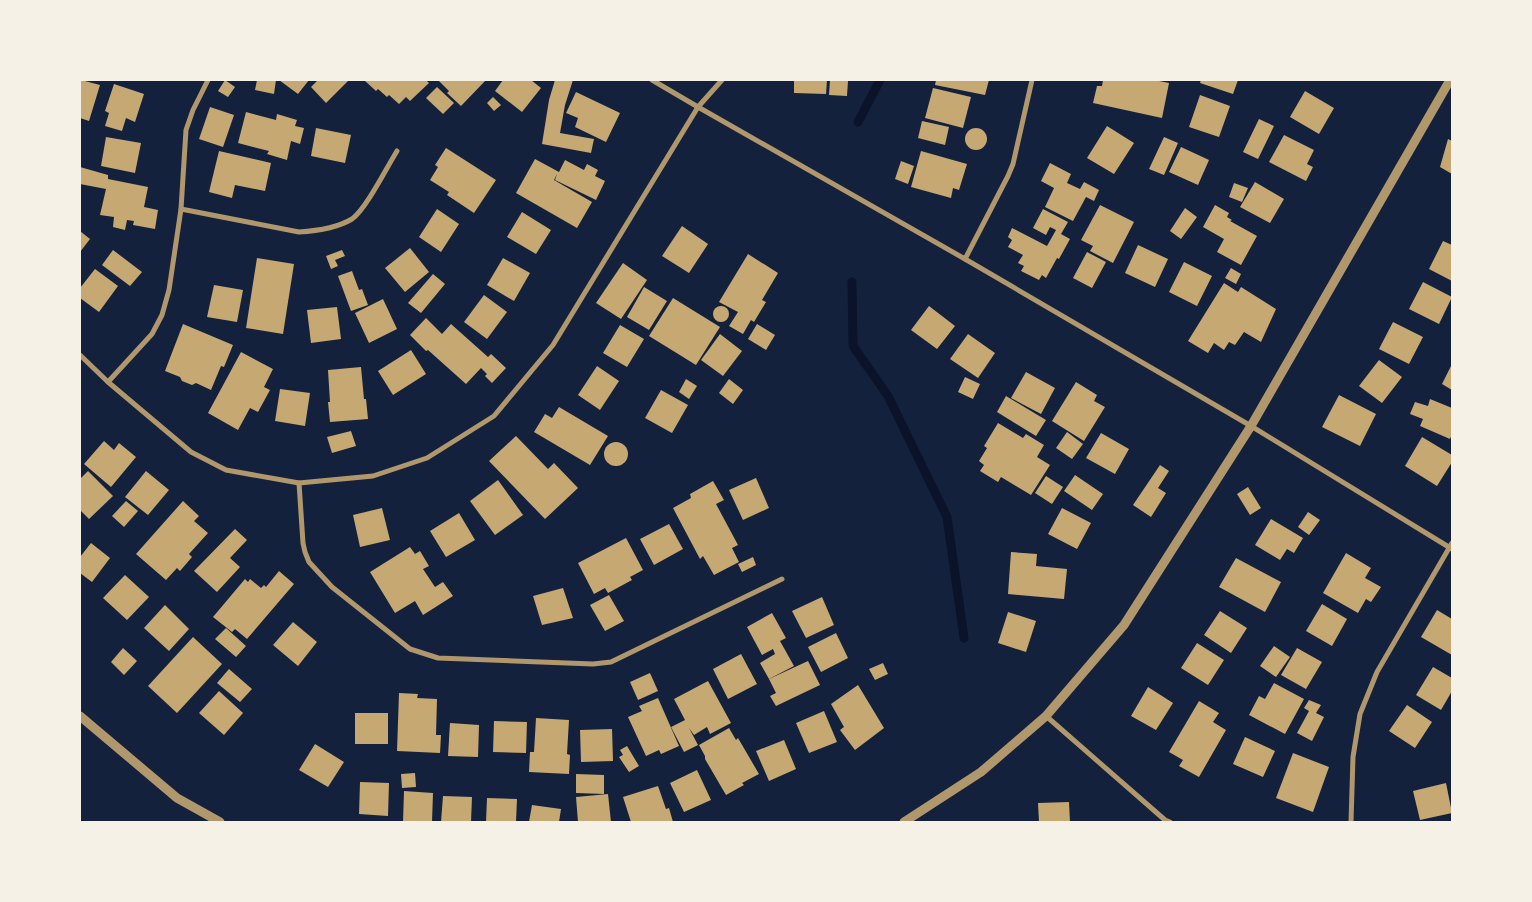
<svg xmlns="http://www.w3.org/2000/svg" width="1532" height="902" viewBox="0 0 1532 902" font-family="Jost,sans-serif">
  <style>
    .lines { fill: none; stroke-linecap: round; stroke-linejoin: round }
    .stream { stroke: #0b132b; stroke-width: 9 }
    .building { fill: #c6a872 }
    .minor { stroke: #b1986c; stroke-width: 5 }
    .tertiary { stroke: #b1986c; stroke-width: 9 }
  </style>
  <rect width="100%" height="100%" fill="#14213d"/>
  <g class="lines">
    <g class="stream">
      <polyline points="858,122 880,80"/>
      <polyline points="852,282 853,346 888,396 947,517 964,638"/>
    </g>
  </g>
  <g class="building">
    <polygon points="81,80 100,85 89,121 80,118 80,85"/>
    <polygon points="225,80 235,87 228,97 218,91"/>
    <polygon points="257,80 276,80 274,94 255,90"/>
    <polygon points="279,80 309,80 298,94"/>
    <polygon points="318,80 349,80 326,103 311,87"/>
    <polygon points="364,80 426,80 429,83 410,101 406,97 399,104 389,95 387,97 378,89 376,91"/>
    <polygon points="438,80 486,80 461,106 447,93 449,91"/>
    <polygon points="503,80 531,80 541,88 522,112 495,91"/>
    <polygon points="555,80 573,80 565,105 560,133 594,139 591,153 542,144 549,100"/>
    <polygon points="794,80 827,80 826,94 794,93"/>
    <polygon points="830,80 848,81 847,96 829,95"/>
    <polygon points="936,80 989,80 985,95 935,85"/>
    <polygon points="1103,80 1154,80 1169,83 1162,118 1093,103 1097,86 1102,86"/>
    <polygon points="1201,80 1238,80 1233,94 1200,83"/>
    <polygon points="114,84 144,94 135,122 126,118 122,131 105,126 109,113 105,111"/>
    <polygon points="437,87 454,103 443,114 426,98"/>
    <polygon points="933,88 971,97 963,128 925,118"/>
    <polygon points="1305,91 1334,108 1319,134 1290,117"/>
    <polygon points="576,92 620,113 606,142 575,127 578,118 566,113"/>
    <polygon points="1200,95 1230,106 1219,137 1189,127"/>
    <polygon points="493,97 501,105 494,111 487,103"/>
    <polygon points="210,107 234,115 223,147 199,139"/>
    <polygon points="246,112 276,120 277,114 297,120 295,126 304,128 300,144 291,141 287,160 267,154 269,151 238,143"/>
    <polygon points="1259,119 1274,126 1258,159 1243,152"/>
    <polygon points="922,121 949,127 945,145 918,138"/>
    <polygon points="1107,126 1134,143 1114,174 1087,158"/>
    <circle cx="976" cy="139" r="11"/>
    <polygon points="316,128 351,135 345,163 311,156"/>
    <polygon points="1284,135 1314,150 1307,164 1313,167 1306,181 1269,162"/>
    <polygon points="106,137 141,143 135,173 101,166"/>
    <polygon points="1164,137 1178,143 1164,175 1149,169"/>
    <polygon points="1448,139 1452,141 1452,174 1440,167"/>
    <polygon points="1181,147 1209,160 1198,185 1169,172"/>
    <polygon points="446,148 496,180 474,213 447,195 449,192 430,180 438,167 435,165"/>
    <polygon points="219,151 271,163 265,191 235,185 232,198 209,192"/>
    <polygon points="921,151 967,164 959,190 953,188 951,198 911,187"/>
    <polygon points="535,159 559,172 565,160 584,170 587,164 598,170 595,176 605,181 596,200 555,180 557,174 554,180 592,202 577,228 516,193"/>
    <polygon points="901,161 914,166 908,184 895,179"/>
    <polygon points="1050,163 1071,174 1067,183 1080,189 1084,182 1099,190 1094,201 1086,197 1073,221 1045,207 1054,188 1041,181"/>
    <polygon points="80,167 108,175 108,179 148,187 144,207 158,210 155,229 133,225 134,221 127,220 125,230 113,227 114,217 100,215 106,189 80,184"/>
    <polygon points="1255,182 1284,199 1270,223 1240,207"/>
    <polygon points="1234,183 1248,188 1242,202 1229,197"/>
    <polygon points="1100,205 1134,222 1113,263 1090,251 1093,246 1081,240"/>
    <polygon points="1215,205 1229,213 1227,217 1232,220 1230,221 1257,236 1241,265 1217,252 1224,239 1203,227"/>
    <polygon points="1185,208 1197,217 1181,239 1170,231"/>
    <polygon points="437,209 459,224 441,252 419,237"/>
    <polygon points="1043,209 1068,222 1061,234 1070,239 1059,259 1057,258 1046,278 1042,275 1039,280 1021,271 1024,266 1018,263 1023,255 1008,247 1012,240 1008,237 1012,228 1047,246 1056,230 1050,227 1046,235 1033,228"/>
    <polygon points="522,212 551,230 536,254 507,237"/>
    <polygon points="682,226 708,244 689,273 662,256"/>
    <polygon points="80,231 90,239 80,252"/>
    <polygon points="1443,241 1452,245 1452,281 1429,269"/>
    <polygon points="1138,245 1168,259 1155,287 1125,273"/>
    <polygon points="410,248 429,272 405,292 385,268"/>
    <polygon points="113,250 142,272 130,286 102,265"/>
    <polygon points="342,250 345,256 335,260 338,266 331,269 326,256"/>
    <polygon points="1087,252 1106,262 1092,288 1073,278"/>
    <polygon points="748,254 778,273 762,300 766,302 754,322 751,320 743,334 729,326 738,312 719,302"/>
    <polygon points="257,258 294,264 283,334 246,328"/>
    <polygon points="503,258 530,273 514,301 487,285"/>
    <polygon points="1184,262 1212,276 1197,306 1169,292"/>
    <polygon points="623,263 647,280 621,319 596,303"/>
    <polygon points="1231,268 1241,274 1236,284 1225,278"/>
    <polygon points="95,269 118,286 99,312 80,298 80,288"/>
    <polygon points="352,271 359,290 362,289 368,305 351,311 338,276"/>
    <polygon points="433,274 445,284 421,313 408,303"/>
    <polygon points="1423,282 1452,297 1439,324 1409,309"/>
    <polygon points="1224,283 1238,292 1241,287 1276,309 1261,342 1244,332 1235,345 1229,342 1224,350 1214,343 1208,353 1188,341"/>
    <polygon points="214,285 243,290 237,322 207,317"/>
    <polygon points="644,287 667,301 649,330 627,317"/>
    <polygon points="484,295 507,312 487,339 464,322"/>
    <polygon points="673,298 720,327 696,365 649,336"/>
    <polygon points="383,299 397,329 369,343 355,313"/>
    <circle cx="721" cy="314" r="8"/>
    <polygon points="929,306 955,326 937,349 911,330"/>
    <polygon points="337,307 341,339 311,343 307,310"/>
    <polygon points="426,318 442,334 451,324 488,357 491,354 506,368 492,383 485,376 487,374 481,368 466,384 428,350 426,351 410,335"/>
    <polygon points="1393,322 1423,337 1409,364 1379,349"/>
    <polygon points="183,324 233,345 224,367 221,366 211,390 196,383 192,385 182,381 180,377 165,371"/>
    <polygon points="757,324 775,335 766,350 748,339"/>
    <polygon points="620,325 644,339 627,367 603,353"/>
    <polygon points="720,334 742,351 723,376 701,360"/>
    <polygon points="968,334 995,353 978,378 950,359"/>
    <polygon points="411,350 426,374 393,395 378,371"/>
    <polygon points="241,352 273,369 264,387 270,390 258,412 250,408 238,430 208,413"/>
    <polygon points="1379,360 1402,377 1382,403 1359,386"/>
    <polygon points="1452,364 1452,390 1442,384"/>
    <polygon points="597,366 619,381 600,410 578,395"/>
    <polygon points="361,367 364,399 366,399 368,419 330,422 328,402 330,402 328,370"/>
    <polygon points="1026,372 1055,388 1041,414 1011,398"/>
    <polygon points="965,377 980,384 973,399 958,392"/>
    <polygon points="686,379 697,386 689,399 679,392"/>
    <polygon points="729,379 743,390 733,404 719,393"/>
    <polygon points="1076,382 1097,395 1094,401 1105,407 1084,441 1052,421"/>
    <polygon points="280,389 310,393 305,426 275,421"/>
    <polygon points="661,390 688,405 672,433 645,418"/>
    <polygon points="1339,395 1376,414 1360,446 1322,427"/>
    <polygon points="1006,396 1046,420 1036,436 997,412"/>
    <polygon points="1430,399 1452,408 1452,434 1450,439 1420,426 1423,419 1410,414 1415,402 1428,406"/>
    <polygon points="559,407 608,436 590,465 534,432 545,414 552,418"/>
    <polygon points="998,423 1023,438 1026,434 1044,445 1037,457 1050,465 1031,495 1001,477 998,482 980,471 984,465 979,461 987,448 984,446"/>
    <polygon points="351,431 356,446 332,453 327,437"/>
    <polygon points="1067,432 1083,444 1072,459 1056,448"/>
    <polygon points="1101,433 1129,449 1115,474 1086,458"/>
    <polygon points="516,436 548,469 554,463 578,488 545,519 489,461"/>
    <polygon points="1422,437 1452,455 1452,462 1437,486 1405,466"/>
    <polygon points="104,441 114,450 119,443 136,457 111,487 84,464"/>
    <circle cx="616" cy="454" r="12"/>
    <polygon points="1160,465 1169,471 1158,488 1166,493 1151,517 1133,505"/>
    <polygon points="88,471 113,496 89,519 80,510 80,479"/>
    <polygon points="146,471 169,490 148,515 125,497"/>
    <polygon points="1075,475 1103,494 1092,510 1064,491"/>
    <polygon points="1046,476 1063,487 1052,504 1035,493"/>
    <polygon points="756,478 769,508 743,520 729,490"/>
    <polygon points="498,480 523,515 495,535 470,501"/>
    <polygon points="713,481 724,500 716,504 738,545 732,548 739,562 714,575 703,556 700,559 673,508 691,498 690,494"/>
    <polygon points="1248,487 1261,508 1250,515 1237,494"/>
    <polygon points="126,501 138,511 124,527 112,516"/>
    <polygon points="183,501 199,516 194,521 208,533 189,554 192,557 180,571 177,568 166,580 136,554"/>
    <polygon points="382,508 390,540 360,547 353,515"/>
    <polygon points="1062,508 1091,523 1077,549 1048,534"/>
    <polygon points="1308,512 1320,520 1309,535 1298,527"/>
    <polygon points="459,513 475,540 446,557 430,531"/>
    <polygon points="1271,519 1303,538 1294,553 1287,549 1280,560 1255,545"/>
    <polygon points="669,524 683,549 654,565 640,539"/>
    <polygon points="235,529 247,540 230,558 240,567 217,592 194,571"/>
    <polygon points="626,538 643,570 630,577 632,580 608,593 605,588 594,594 578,563"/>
    <polygon points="91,543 110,558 92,582 80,573 80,557"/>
    <polygon points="410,547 415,554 420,551 429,566 423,569 435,587 443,582 453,596 423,615 415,601 395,613 370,572"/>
    <polygon points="1011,552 1037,554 1036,566 1067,569 1064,599 1008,594"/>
    <polygon points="1346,553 1371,568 1365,578 1381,587 1371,602 1366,599 1358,613 1323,593"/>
    <polygon points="753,557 756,565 742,572 738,564"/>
    <polygon points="1236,558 1281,582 1265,612 1219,587"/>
    <polygon points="279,571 294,584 247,639 235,629 232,632 213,617 245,579 248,582 250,579 261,588 264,585 266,587"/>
    <polygon points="125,575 149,597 127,620 103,598"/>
    <polygon points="563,588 573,618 542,625 533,596"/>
    <polygon points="609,595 624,621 605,631 590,605"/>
    <polygon points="822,597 834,625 806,638 792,611"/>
    <polygon points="1322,604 1347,619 1332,646 1306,631"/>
    <polygon points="165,605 189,629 169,651 144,628"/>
    <polygon points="1437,610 1452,619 1452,655 1421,637"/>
    <polygon points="1220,611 1247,628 1231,653 1204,635"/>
    <polygon points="1008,612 1036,621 1026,652 998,643"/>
    <polygon points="772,613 786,638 780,641 794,666 769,679 760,663 775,654 773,649 762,655 747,627"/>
    <polygon points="293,622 317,642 298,666 273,645"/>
    <polygon points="226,628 246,646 236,657 215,639"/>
    <polygon points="836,633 848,658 821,672 808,647"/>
    <polygon points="193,637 222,664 177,713 148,686"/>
    <polygon points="1197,643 1224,660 1208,685 1181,668"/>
    <polygon points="1274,646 1290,657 1276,677 1260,666"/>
    <polygon points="123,648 137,661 124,675 111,662"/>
    <polygon points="1297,648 1322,662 1306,689 1281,675"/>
    <polygon points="741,654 757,684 728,699 713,669"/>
    <polygon points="808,661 820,685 776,706 770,696 776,693 769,679"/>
    <polygon points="883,663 888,674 875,680 869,669"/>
    <polygon points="1433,667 1452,678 1452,691 1441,710 1416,695"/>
    <polygon points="229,669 252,689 240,702 217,683"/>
    <polygon points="650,673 658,691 638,700 630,682"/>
    <polygon points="708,681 731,723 710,734 707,727 694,735 689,728 698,745 684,752 671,727 685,720 674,699"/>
    <polygon points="1274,683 1304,699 1285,734 1249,715 1259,696 1265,699"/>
    <polygon points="858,685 884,728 855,750 840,730 844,727 831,704"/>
    <polygon points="1148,687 1173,703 1156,730 1131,716"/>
    <polygon points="219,691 243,713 224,735 199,713"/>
    <polygon points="399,693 418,694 417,698 437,699 436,735 441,735 440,753 397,751"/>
    <polygon points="658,698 679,746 661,754 659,750 646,756 628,717 642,711 639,706"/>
    <polygon points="1309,700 1321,705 1316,713 1324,717 1312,741 1297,733 1309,711 1304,708"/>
    <polygon points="1199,701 1219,713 1213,722 1226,730 1199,777 1179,766 1183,760 1169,752"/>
    <polygon points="1407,705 1432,722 1415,748 1389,731"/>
    <polygon points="824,711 837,742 809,753 796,723"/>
    <rect x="355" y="713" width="33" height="31"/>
    <polygon points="536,718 569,720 567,754 570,755 569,774 529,772 530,752 534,752"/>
    <polygon points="494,721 527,722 526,753 493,752"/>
    <polygon points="450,723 479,725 478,757 448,756"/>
    <polygon points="729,728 736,740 738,738 759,774 742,783 744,785 726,795 705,759 705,756 699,745"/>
    <polygon points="612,729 613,761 581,762 580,730"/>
    <polygon points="1245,737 1275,751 1263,777 1233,764"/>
    <polygon points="784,740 796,769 769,781 756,751"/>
    <polygon points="315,744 344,762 328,787 299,770"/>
    <polygon points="627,746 639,766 629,772 619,757 623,755 620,750"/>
    <polygon points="1293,753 1329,767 1313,812 1276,798"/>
    <polygon points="697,770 711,800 684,812 670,783"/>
    <polygon points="415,773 416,787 402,788 401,774"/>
    <polygon points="576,774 604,775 604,794 576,793"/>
    <polygon points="360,782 389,783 388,816 359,814"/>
    <polygon points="1446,783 1452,813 1420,820 1413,791"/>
    <polygon points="658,786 666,809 669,808 673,822 631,822 623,797"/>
    <polygon points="404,791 433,793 432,822 403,822"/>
    <polygon points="608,794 611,822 578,822 576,797"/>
    <polygon points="443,796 472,797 471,822 441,822"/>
    <polygon points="487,798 517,799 516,822 486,822"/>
    <polygon points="1069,802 1070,822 1039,822 1038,803"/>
    <polygon points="532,805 561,809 559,822 529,822"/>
  </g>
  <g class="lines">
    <g class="minor">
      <polyline points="652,80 698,107 965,259 1251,426 1452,549"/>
      <path d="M 181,209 L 299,232 C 316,231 337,228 352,219 C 366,209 387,167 397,151"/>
      <polyline points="965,259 1008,176 1013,164 1032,80"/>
      <polyline points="80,355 108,382 191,452 226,470 299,483 373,476 427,458 494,416 553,345 698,107 722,80"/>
      <polyline points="108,382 152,334 162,315 169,290 181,209 186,130 193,110 208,80"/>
      <polyline points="299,483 303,543 305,552 309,562 332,587 410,649 438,658 593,664 611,662 782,579"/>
      <polyline points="1046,716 1165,820 1170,822"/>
      <polyline points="1351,822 1353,757 1360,714 1377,672 1452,543"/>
    </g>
    <g class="tertiary">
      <polyline points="80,716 177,798 220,822"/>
      <polyline points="904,822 981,772 1046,716 1124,625 1251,426 1450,80"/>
    </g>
  </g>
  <rect width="1532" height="902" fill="none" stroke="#f6f1e7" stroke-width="162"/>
</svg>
